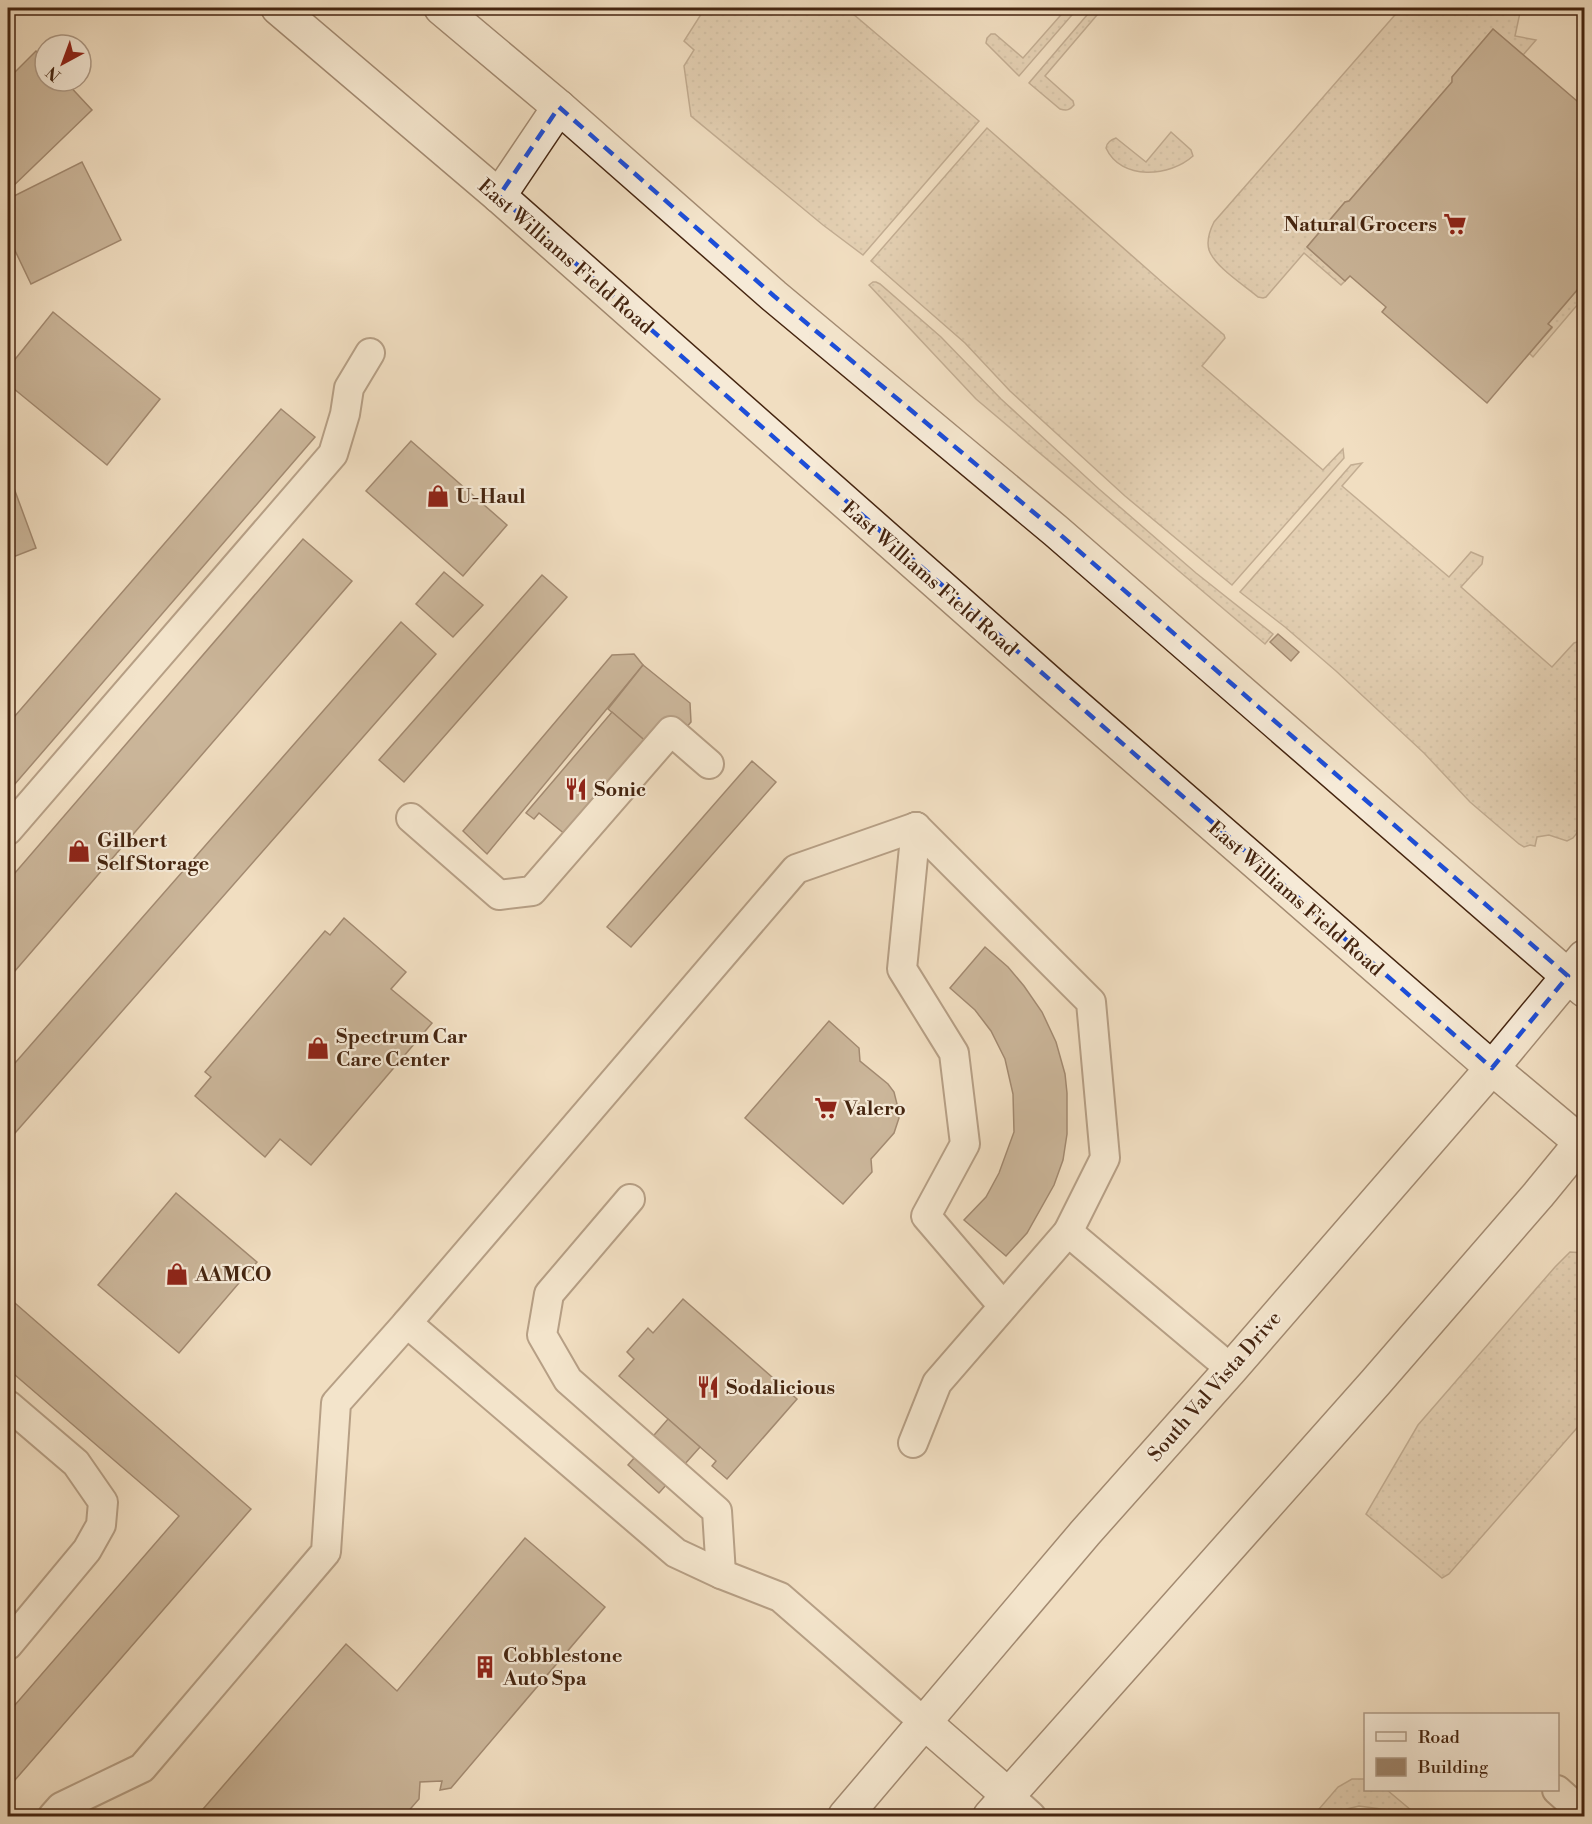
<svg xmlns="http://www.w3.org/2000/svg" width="1592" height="1824" viewBox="0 0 1592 1824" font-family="'Libre Bodoni',serif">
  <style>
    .grass { fill: url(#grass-dots); stroke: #8c725a; stroke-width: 1.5 }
    .building { fill: #9e856c; stroke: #452510; stroke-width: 1.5 }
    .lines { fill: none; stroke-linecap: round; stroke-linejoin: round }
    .lane-casing { stroke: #70533c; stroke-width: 32 }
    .secondary-casing { stroke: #452510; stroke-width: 36 }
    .lane { stroke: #f6ead7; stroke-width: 28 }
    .secondary { stroke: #f6ead7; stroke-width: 33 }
    .marked { fill: none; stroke: #1d4ed8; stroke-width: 4.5; stroke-dasharray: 12 8; stroke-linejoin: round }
    .labels { text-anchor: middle; stroke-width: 4.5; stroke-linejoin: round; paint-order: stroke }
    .poi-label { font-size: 20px; font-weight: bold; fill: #452510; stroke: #f6ead7; text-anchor: start }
    .street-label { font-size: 20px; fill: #452510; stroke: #f6ead7 }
  </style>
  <defs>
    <pattern id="grass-dots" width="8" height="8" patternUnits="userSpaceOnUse" patternTransform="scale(1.5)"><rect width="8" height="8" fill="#d4bfa3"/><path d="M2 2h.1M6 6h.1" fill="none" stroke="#b7a48b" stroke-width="1.8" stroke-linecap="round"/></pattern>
  </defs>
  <rect width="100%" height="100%" fill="#f1dec1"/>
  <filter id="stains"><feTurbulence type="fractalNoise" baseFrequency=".00333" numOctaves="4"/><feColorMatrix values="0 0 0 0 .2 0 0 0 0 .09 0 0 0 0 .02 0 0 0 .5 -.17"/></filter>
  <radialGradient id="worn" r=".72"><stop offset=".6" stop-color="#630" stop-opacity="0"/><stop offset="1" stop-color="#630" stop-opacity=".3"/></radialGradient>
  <g class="grass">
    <polygon points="705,8 846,8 979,121 863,255 823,225 691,116 684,66 694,50 684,41"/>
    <polygon points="1067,8 1078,8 1019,76 986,43 987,38 991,34 995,34 1023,58"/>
    <path d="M 1093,8 L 1103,8 L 1045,76 L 1073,101 L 1074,105 C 1070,110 1067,111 1060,109 L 1029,83 Z"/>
    <path d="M 1401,8 L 1521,8 L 1515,36 L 1536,40 L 1523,55 L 1493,29 L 1452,77 L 1452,82 L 1349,201 L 1345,202 L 1307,247 L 1345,281 L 1341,285 L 1304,253 L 1266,297 L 1263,298 L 1258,297 C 1244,285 1215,267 1209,250 C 1206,240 1210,230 1214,222 Z"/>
    <polygon points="987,128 1163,283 1224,335 1225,338 1202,366 1323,470 1343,449 1344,458 1232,585 1125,496 1010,391 965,343 871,261"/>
    <path d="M 1171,132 L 1191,150 L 1193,156 C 1170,177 1121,181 1106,148 C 1107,142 1111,140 1116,138 L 1146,162 Z"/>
    <polygon points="873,282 876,282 880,284 941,337 1001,399 1099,489 1196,573 1273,634 1265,644 976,399 869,285"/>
    <polygon points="1584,282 1584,297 1533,357 1529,353 1552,328 1548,324"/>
    <polygon points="1362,463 1342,486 1449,577 1471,552 1483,557 1482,564 1461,587 1552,667 1574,643 1577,642 1584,648 1584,824 1573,838 1567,841 1549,835 1537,837 1535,846 1530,845 1524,847 1519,844 1470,802 1424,753 1336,671 1285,627 1240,592 1351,465"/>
    <polygon points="1570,1252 1584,1253 1584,1420 1449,1574 1442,1578 1366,1514 1418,1425 1555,1267"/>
    <polygon points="1352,1779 1365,1779 1366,1790 1387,1790 1418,1816 1399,1816 1388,1810 1359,1806 1347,1809 1332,1816 1313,1816 1338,1787"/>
  </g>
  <g class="building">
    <polygon points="1493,29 1584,107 1584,282 1548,324 1552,327 1487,403 1382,312 1386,307 1350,276 1345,281 1307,247 1345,202 1349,201 1452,82 1452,77"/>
    <polygon points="36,51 45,60 45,81 65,81 92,110 8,191 8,79"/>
    <polygon points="82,162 121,240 31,284 8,236 8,199"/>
    <polygon points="53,312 160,399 107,465 8,384 8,368"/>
    <polygon points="281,409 315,437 8,792 8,724"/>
    <polygon points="411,441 507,525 463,576 366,491"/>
    <polygon points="8,472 36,548 8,559"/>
    <polygon points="303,539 352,581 8,979 8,881"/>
    <polygon points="444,572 483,605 453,637 416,604"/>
    <polygon points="542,575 567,597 404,782 379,760"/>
    <polygon points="401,622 436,654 8,1141 8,1071"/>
    <polygon points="1278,634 1299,652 1291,661 1270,642"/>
    <polygon points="634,654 643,665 487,854 463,831 612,655"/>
    <polygon points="643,665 690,703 691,722 643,777 650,745 608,709"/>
    <polygon points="612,712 650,745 566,835 539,813 534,819 526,813"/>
    <polygon points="752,761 776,782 631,947 607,927"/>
    <polygon points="344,918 406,972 391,989 432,1023 311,1165 280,1139 265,1157 195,1096 211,1077 205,1072 325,931 330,935"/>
    <polygon points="985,947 1008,967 1024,986 1042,1012 1056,1042 1065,1074 1067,1093 1067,1134 1063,1160 1054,1185 1027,1233 1006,1256 964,1220 986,1197 999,1173 1014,1132 1013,1094 1005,1059 991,1031 975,1010 950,988"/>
    <polygon points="829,1021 859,1048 860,1061 888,1084 894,1092 899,1112 899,1118 894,1133 871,1159 872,1172 843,1204 745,1118"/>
    <polygon points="176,1193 257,1262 179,1353 98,1285"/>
    <polygon points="8,1297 251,1509 8,1788 8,1713 179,1516 8,1369"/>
    <polygon points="683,1299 797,1399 727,1479 712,1466 716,1461 619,1376 634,1359 627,1352 648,1328 653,1333"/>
    <polygon points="668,1419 700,1447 659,1493 628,1465"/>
    <polygon points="525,1538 605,1607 451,1788 440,1790 442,1781 420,1782 419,1799 405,1815 407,1816 197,1816 346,1644 397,1691"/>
  </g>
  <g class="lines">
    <g class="lane-casing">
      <g id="lane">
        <polyline points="411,818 499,895 532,891 671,731 709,764"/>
        <polyline points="916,827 902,969 954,1053 965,1144 926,1216 1003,1306"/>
        <polyline points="916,827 1091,1002 1105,1158 1068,1232"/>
        <polyline points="8,830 333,454 345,414 349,388 370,353"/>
        <polyline points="630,1199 549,1294 542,1335 568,1380 717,1511 721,1574"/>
        <polyline points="407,1323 796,869 916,827"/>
        <polyline points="8,1405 76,1463 103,1502 101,1525 87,1550 8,1645"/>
        <polyline points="913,1443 937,1383 1068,1232 1231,1369"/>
        <polyline points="1557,1790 1584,1814"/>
        <polyline points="1008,1795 1031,1816"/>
        <polyline points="53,1816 61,1807 142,1768 326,1552 336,1403 407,1323 676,1553 721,1574 780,1597 925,1723"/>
      </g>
    </g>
    <g class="secondary-casing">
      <g id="secondary">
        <polyline points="278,8 499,196 1051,684 1492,1068 1584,1145"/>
        <polyline points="441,8 559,107 774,296 1056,531 1584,990"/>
        <polyline points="499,196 559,107"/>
        <polyline points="925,1723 1008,1795"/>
        <polyline points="845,1816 1085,1533 1231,1369 1492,1068 1584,957"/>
        <polyline points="990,1816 1375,1383 1538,1195 1584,1139"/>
      </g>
    </g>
    <use href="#lane" class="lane"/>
    <use href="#secondary" class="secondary"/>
  </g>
  <path d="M0 0H1592V1824H0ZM 559,107 L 774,296 L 1056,531 L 1568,976 L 1492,1068 L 499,196 Z" fill="#f1dec1" fill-opacity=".55" fill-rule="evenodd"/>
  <path class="marked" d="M 559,107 L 774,296 L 1056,531 L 1568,976 L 1492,1068 L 499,196 Z"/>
  <defs>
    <g id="supermarket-bare" transform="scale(1.8)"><path d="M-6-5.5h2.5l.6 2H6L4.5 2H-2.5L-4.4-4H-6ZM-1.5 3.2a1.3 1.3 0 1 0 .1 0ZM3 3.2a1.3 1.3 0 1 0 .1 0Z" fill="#8f2418" stroke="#f6ead7" stroke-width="2.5" paint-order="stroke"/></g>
    <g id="shop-bare" transform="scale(1.8)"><path d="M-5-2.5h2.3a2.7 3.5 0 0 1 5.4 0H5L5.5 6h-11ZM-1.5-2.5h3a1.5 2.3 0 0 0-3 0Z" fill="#8f2418" stroke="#f6ead7" stroke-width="2.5" paint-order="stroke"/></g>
    <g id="restaurant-bare" transform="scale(1.8)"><path d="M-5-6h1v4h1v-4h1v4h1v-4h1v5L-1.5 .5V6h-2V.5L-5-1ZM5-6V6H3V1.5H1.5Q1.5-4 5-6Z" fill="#8f2418" stroke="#f6ead7" stroke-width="2.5" paint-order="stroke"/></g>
    <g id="building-bare" transform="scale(1.8)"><path d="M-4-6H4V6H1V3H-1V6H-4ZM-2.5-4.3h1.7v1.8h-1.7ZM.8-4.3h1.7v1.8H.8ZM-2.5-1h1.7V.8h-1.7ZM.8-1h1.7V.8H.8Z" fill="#8f2418" stroke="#f6ead7" stroke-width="2.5" paint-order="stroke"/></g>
  </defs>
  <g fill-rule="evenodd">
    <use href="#supermarket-bare" x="1455" y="224"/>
    <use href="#shop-bare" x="438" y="496"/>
    <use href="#restaurant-bare" x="576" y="789"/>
    <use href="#shop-bare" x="79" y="851"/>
    <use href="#shop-bare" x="318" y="1048"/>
    <use href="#supermarket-bare" x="826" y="1108"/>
    <use href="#shop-bare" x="177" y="1274"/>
    <use href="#restaurant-bare" x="708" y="1387"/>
    <use href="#building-bare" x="485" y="1667"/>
  </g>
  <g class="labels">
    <g class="poi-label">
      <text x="1437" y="231" text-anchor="end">Natural Grocers</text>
      <text x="456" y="503">U-Haul</text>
      <text x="594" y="796">Sonic</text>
      <text x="97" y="847">Gilbert<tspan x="97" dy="23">Self Storage</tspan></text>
      <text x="336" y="1043">Spectrum Car<tspan x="336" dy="23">Care Center</tspan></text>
      <text x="844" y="1115">Valero</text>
      <text x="195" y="1281">AAMCO</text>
      <text x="726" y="1394">Sodalicious</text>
      <text x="503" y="1662">Cobblestone<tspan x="503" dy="23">Auto Spa</tspan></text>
    </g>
    <g class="street-label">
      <text transform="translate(566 256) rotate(41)" y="7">East Williams Field Road</text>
      <text transform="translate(930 578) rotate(41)" y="7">East Williams Field Road</text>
      <text transform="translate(1296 898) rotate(41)" y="7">East Williams Field Road</text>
      <text transform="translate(1214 1386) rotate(-49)" y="7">South Val Vista Drive</text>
    </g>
  </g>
  <rect width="1592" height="1824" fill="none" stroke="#f1dec1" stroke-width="30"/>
  <rect x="9" y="9" width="1574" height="1806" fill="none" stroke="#452510" stroke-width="3"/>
  <rect x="15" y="15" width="1562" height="1794" fill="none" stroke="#452510" stroke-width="1.5"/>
  <rect x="1364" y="1713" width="195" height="78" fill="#f6ead7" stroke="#af9b87" stroke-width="1.5"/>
  <rect x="1376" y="1732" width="30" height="9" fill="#f6ead7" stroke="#af9b87" stroke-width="1.5"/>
  <text x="1418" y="1743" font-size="18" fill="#452510">Road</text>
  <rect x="1376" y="1758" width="30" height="18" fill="#9e856c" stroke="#af9b87" stroke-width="1.5"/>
  <text x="1418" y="1773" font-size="18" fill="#452510">Building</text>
  <g transform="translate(63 63) rotate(221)"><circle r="28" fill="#f6ead7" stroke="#af9b87" stroke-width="1.5"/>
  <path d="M0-4.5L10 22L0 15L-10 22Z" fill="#8f2418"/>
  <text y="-9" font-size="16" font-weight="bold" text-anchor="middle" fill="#452510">N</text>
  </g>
  <rect width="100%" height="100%" filter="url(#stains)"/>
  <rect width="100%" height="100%" fill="url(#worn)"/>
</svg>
